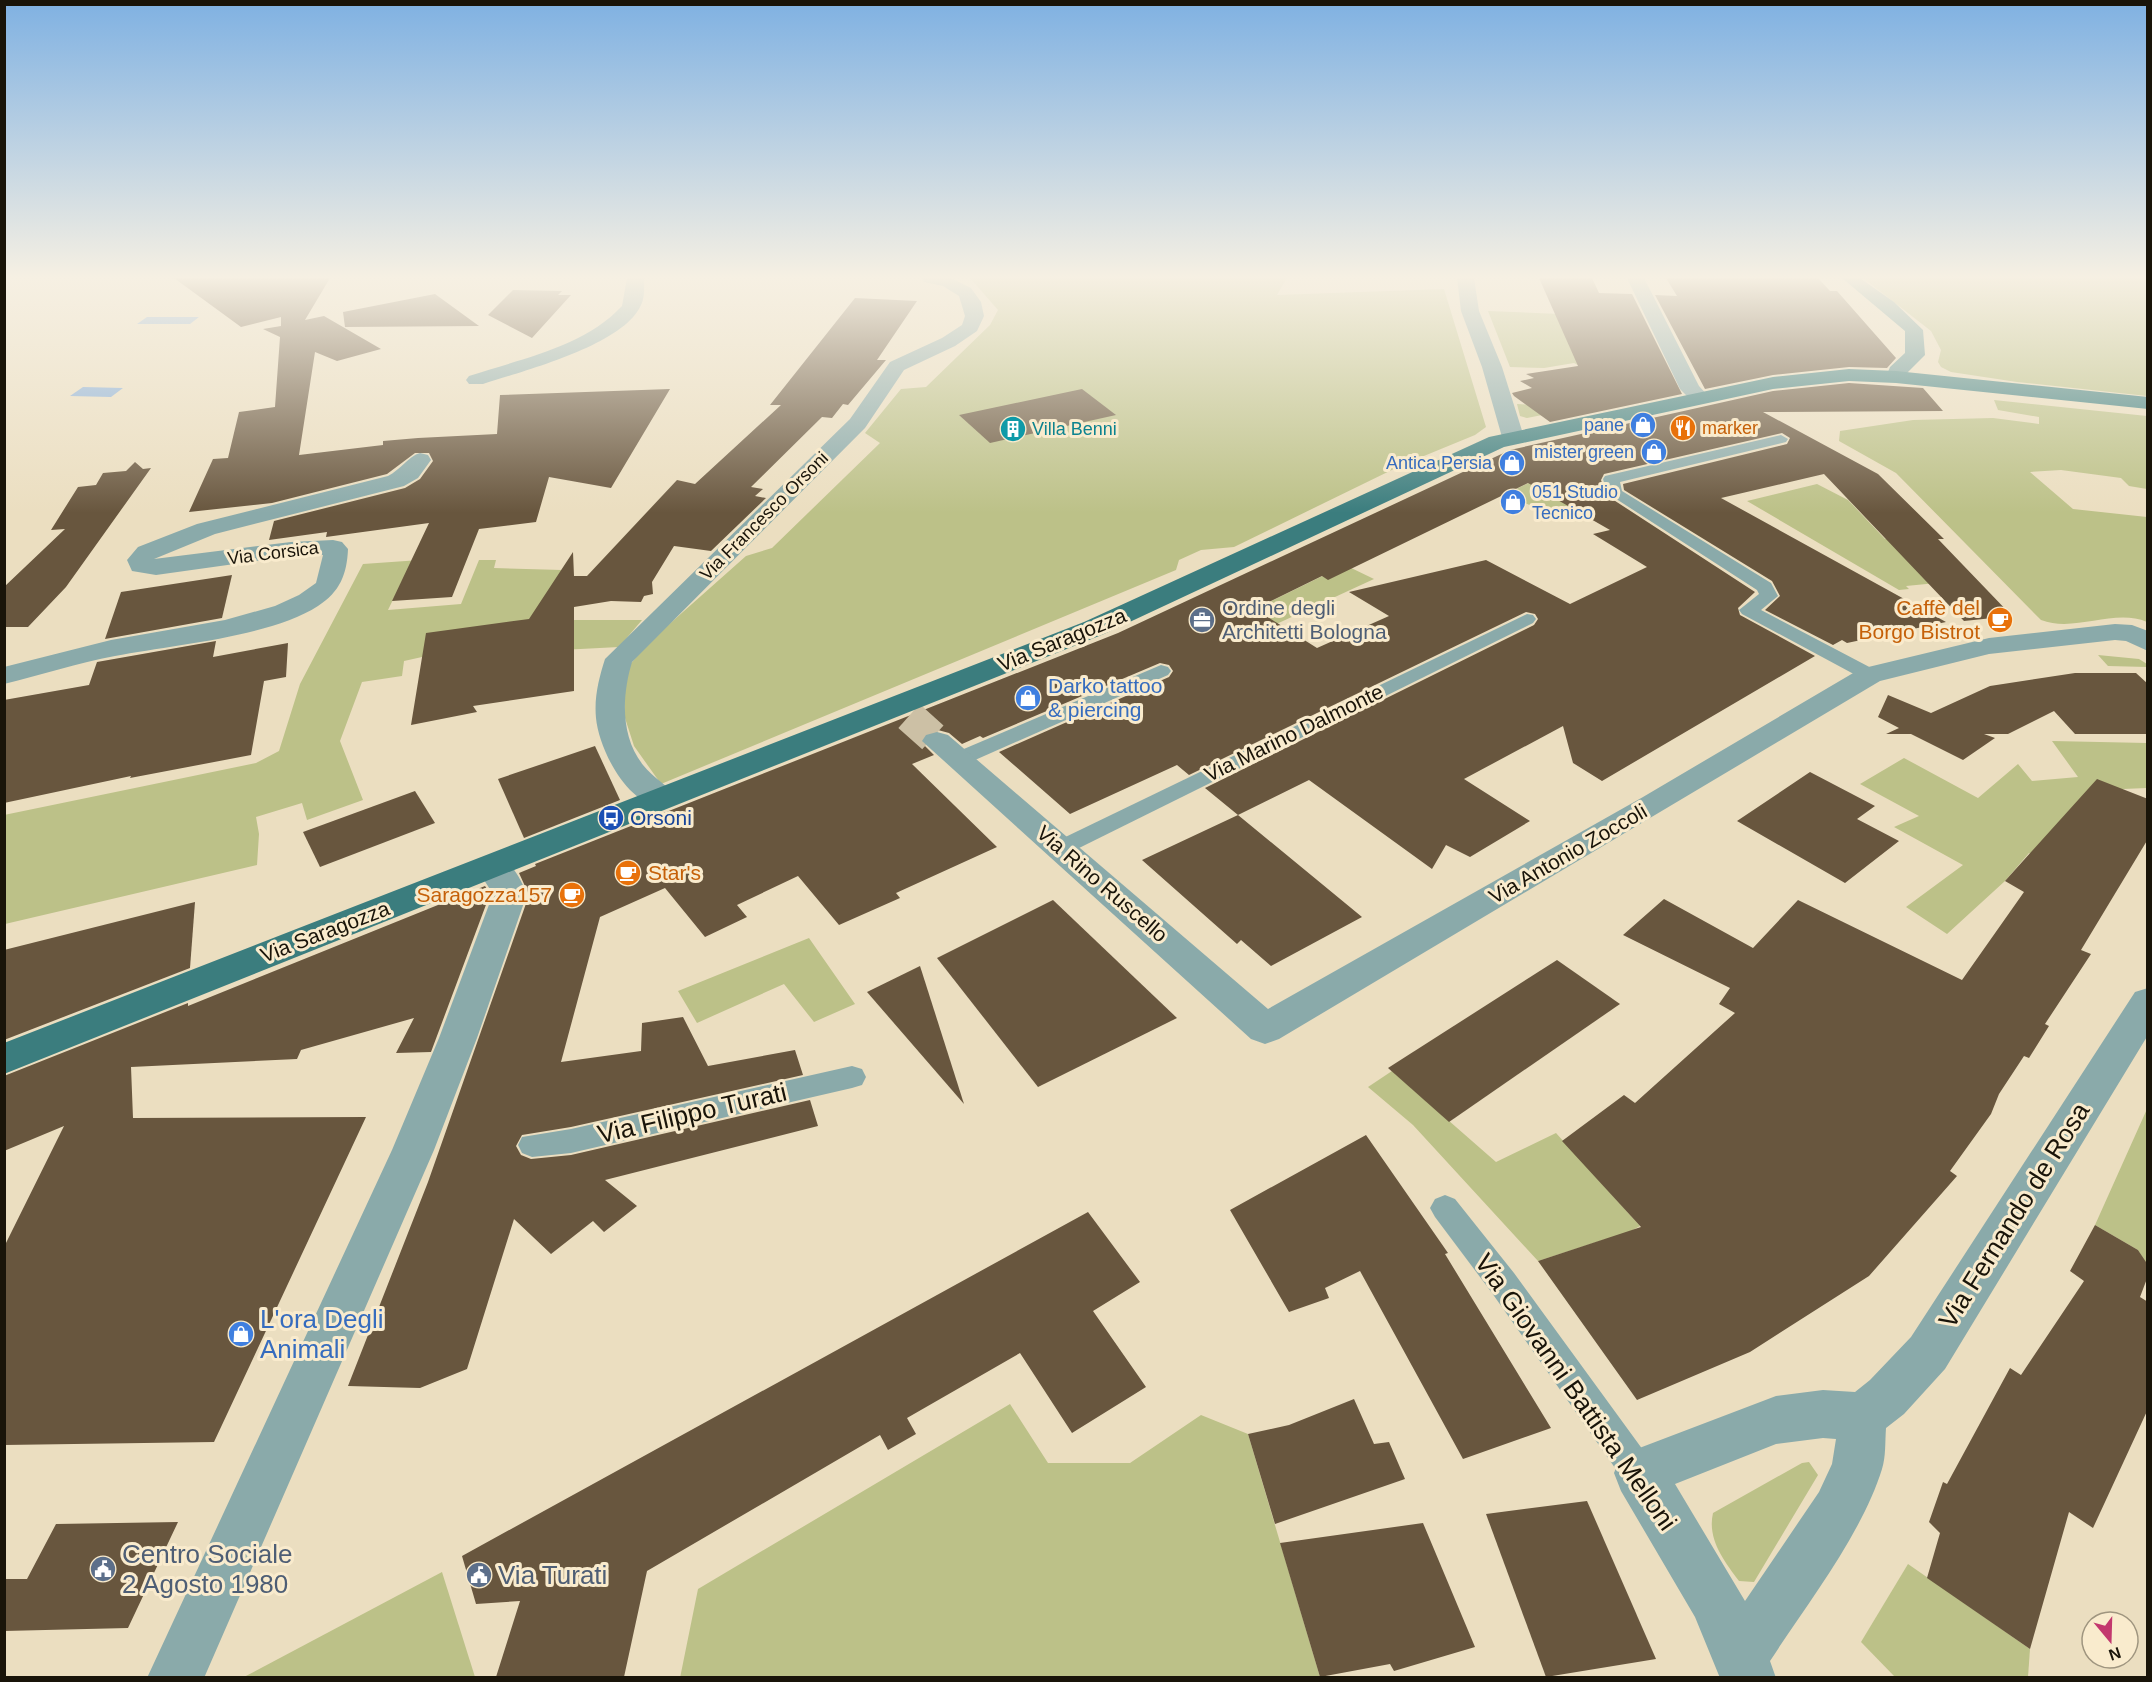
<svg xmlns="http://www.w3.org/2000/svg" width="2152" height="1682" viewBox="0 0 2152 1682" font-family="Arial,sans-serif">
  <style>
    .green { fill: #bcc188 }
    .water { fill: #83acd9 }
    .building { fill: #68563e; fill-rule: evenodd }
    .lines { fill: none; stroke-linecap: round; stroke-linejoin: round }
    .street-tunnel { stroke: #ccc0a5; stroke-width: 32; stroke-dasharray: 32 16; stroke-linecap: butt }
    .lane { fill: #8aaaaa; fill-rule: evenodd }
    .street { fill: #8aaaaa; fill-rule: evenodd }
    .secondary { fill: #5e9091; fill-rule: evenodd }
    .primary { fill: #3b7d7e; fill-rule: evenodd }
    .labels { text-anchor: middle; stroke-width: 6; stroke-linejoin: round; paint-order: stroke }
    .far-shop-label { font-size: 18px; fill: #366cbe; stroke: #f9ebcd; text-anchor: end }
    .far-food-label { font-size: 18px; fill: #c56008; stroke: #f9ebcd; text-anchor: start }
    .far-culture-label { font-size: 18px; fill: #0d838f; stroke: #f9ebcd; text-anchor: start }
    .far-street-label { font-size: 18px; fill: #191409; stroke: #f9ebcd }
    .service-label { font-size: 21px; fill: #4e5e75; stroke: #f9ebcd; text-anchor: start }
    .food-label { font-size: 21px; fill: #c56008; stroke: #f9ebcd; text-anchor: end }
    .street-label { font-size: 21px; fill: #191409; stroke: #f9ebcd }
    .shop-label { font-size: 21px; fill: #366cbe; stroke: #f9ebcd; text-anchor: start }
    .transit-label { font-size: 21px; fill: #164399; stroke: #f9ebcd; text-anchor: start }
    .near-street-label { font-size: 26px; fill: #191409; stroke: #f9ebcd }
    .near-shop-label { font-size: 26px; fill: #366cbe; stroke: #f9ebcd; text-anchor: start }
    .near-service-label { font-size: 26px; fill: #4e5e75; stroke: #f9ebcd; text-anchor: start }
  </style>
  <rect width="100%" height="100%" fill="#ebdec0"/>
  <g class="green">
    <polygon points="970,278 1287,278 1277,295 1444,289 1486,427 1475,435 1402,465 1234,547 1201,550 1179,560 1176,570 661,784 634,746 625,718 624,690 627,668 648,643 746,556 772,548 880,443 865,433 901,389 926,387 990,325 998,310"/>
    <polygon points="1863,278 2147,278 2147,396 2017,382 1951,372 1941,367 1938,362 1941,350 1931,331"/>
    <polygon points="1488,311 1560,314 1563,322 1581,323 1593,346 1569,345 1573,354 1597,355 1624,373 1660,368 1673,389 1527,418 1520,416 1517,404 1540,405 1620,388 1574,363 1544,368 1510,367"/>
    <path d="M 1994,400 L 2147,416 L 2147,489 L 2129,486 L 2121,478 L 2061,470 L 2030,472 L 2073,509 L 2147,517 L 2147,622 C 2114,608 2075,633 2041,620 L 1896,473 L 1839,441 L 1840,431 L 1913,420 L 1993,418 L 2039,424 L 2039,417 L 1998,410 Z"/>
    <polygon points="1535,480 1614,509 1564,521 1506,494"/>
    <polygon points="1817,484 1848,500 1885,539 1902,539 1957,581 1906,586 1909,589 1899,590 1747,501"/>
    <polygon points="420,560 403,579 388,610 461,604 479,560 496,560 494,568 562,570 531,620 642,620 619,647 422,657 404,661 402,676 362,682 340,741 363,800 307,820 302,803 256,817 259,834 257,865 5,924 4,815 256,763 279,751 300,684 363,564"/>
    <polygon points="1345,565 1374,579 1179,669 1157,657"/>
    <polygon points="2098,655 2139,659 2147,664 2147,667 2108,666"/>
    <polygon points="2052,741 2147,743 2147,788 2123,789 2086,878 2029,853 2005,881 1947,934 1906,907 1963,865 1894,827 1919,816 1860,784 1904,758 1978,798 2018,764 2032,781 2078,777"/>
    <polygon points="809,938 855,1004 814,1022 784,984 697,1023 678,991"/>
    <polygon points="1392,1071 1496,1162 1556,1133 1640,1226 1610,1243 1606,1239 1538,1261 1413,1125 1368,1087"/>
    <polygon points="2147,1109 2147,1265 2138,1250 2095,1225"/>
    <polygon points="1010,1404 1048,1463 1130,1463 1201,1415 1248,1434 1320,1677 680,1678 698,1589"/>
    <path d="M 1809,1462 L 1818,1475 L 1754,1582 L 1739,1581 C 1724,1561 1707,1539 1713,1513 L 1802,1463 Z"/>
    <polygon points="1908,1564 2030,1649 2028,1677 1895,1677 1861,1642"/>
    <polygon points="442,1572 475,1677 244,1677"/>
  </g>
  <g class="water">
    <polygon points="147,317 199,317 190,324 137,324"/>
    <polygon points="83,387 123,388 111,397 70,396"/>
  </g>
  <g class="building">
    <polygon points="174,278 330,278 305,320 324,316 381,349 337,361 315,352 299,455 383,445 383,441 418,438 497,434 500,395 670,389 611,488 549,477 536,522 479,529 452,597 392,601 429,523 326,537 327,532 269,540 274,521 405,488 420,479 433,461 429,453 415,453 387,474 272,503 189,512 213,459 228,458 239,412 275,407 280,337 263,329 281,326 281,317 241,327"/>
    <polygon points="1539,278 1592,278 1599,293 1632,294 1682,394 1550,422 1514,396 1512,393 1532,388 1520,381 1534,378 1526,374 1578,366"/>
    <polygon points="1666,278 1818,278 1830,291 1837,291 1896,358 1887,368 1849,367 1773,375 1705,389 1655,295 1677,296"/>
    <polygon points="513,290 562,291 558,295 571,295 532,338 488,315"/>
    <polygon points="435,294 479,326 345,327 343,312"/>
    <polygon points="855,298 917,301 877,360 886,360 848,405 843,404 832,418 822,417 751,487 763,489 755,496 766,498 711,551 674,546 652,582 653,594 644,596 641,602 611,601 574,607 574,691 473,706 477,712 411,725 426,633 529,619 573,552 574,576 587,576 677,480 695,484 781,405 770,405"/>
    <path d="M 1849,383 L 1923,388 L 1943,411 L 1763,412 L 1878,474 L 1944,539 L 1938,539 L 2012,616 L 1964,621 L 1824,474 L 1721,498 L 1946,622 L 1847,643 L 1842,640 L 1833,645 L 1765,610 L 1780,596 L 1772,581 L 1624,490 L 1623,484 L 1787,444 L 1790,438 L 1782,433 L 1604,474 L 1601,480 L 1606,495 L 1755,592 L 1738,608 L 1740,615 L 1815,656 L 1602,781 L 1573,763 L 1563,726 L 1464,779 L 1530,821 L 1470,857 L 1446,845 L 1432,869 L 1309,780 L 1238,815 L 1362,917 L 1271,966 L 1241,940 L 1237,944 L 1142,860 L 1238,815 L 1205,788 L 1534,625 L 1538,619 L 1535,614 L 1526,612 L 1189,775 L 1177,765 L 1070,814 L 999,752 L 1169,677 L 1173,671 L 1169,665 L 1160,663 L 983,738 L 980,736 L 962,744 L 949,733 L 938,730 L 925,733 L 920,741 L 934,755 L 912,764 L 997,847 L 896,893 L 900,898 L 839,925 L 798,876 L 737,905 L 747,917 L 705,937 L 665,888 L 600,917 L 561,1062 L 641,1051 L 642,1023 L 683,1017 L 708,1066 L 795,1050 L 803,1075 L 571,1127 L 522,1135 L 516,1146 L 521,1155 L 531,1159 L 571,1155 L 810,1100 L 818,1126 L 605,1180 L 637,1206 L 604,1232 L 593,1221 L 551,1254 L 514,1219 L 467,1369 L 420,1388 L 348,1386 L 428,1182 L 529,895 L 519,873 L 536,866 L 535,864 L 1118,633 L 1510,450 L 1773,391 ZM 1528,483 L 1610,530 L 1593,534 L 1647,567 L 1570,604 L 1486,560 L 1349,592 L 1389,616 L 1317,648 L 1255,609 L 1322,576 L 1328,580 Z"/>
    <polygon points="1082,389 1116,415 990,443 959,415"/>
    <polygon points="135,462 143,469 151,468 66,587 28,627 4,627 4,587 65,529 51,530 78,487 96,485 103,473 126,471"/>
    <polygon points="232,575 222,618 105,639 121,592"/>
    <polygon points="216,641 213,657 288,643 286,677 264,681 251,755 130,778 131,776 4,803 4,700 89,685 97,662"/>
    <polygon points="2075,673 2136,673 2148,684 2148,734 2075,734 2054,711 2008,734 1984,734 1995,738 1963,760 1911,734 1886,734 1899,728 1878,717 1888,695 1931,713 1990,686"/>
    <polygon points="595,746 620,800 524,838 498,779"/>
    <polygon points="1810,772 1875,806 1857,819 1899,841 1845,883 1737,821"/>
    <polygon points="2097,779 2148,799 2148,839 2081,950 2091,954 2045,1024 2049,1026 2029,1058 2024,1056 1999,1094 1991,1114 1950,1171 1957,1176 1869,1276 1750,1352 1637,1400 1538,1261 1641,1227 1562,1141 1624,1095 1635,1103 1735,1013 1719,1004 1730,988 1623,935 1664,899 1753,948 1798,900 1962,980 2024,892 2005,881"/>
    <polygon points="415,791 435,823 320,867 303,832"/>
    <polygon points="485,886 490,894 431,1052 396,1053 414,1018 301,1050 297,1059 131,1067 133,1118 366,1117 214,1442 4,1445 4,1247 64,1126 4,1151 4,1076 188,1003 188,1006"/>
    <polygon points="1053,900 1177,1018 1038,1087 937,958"/>
    <polygon points="195,902 190,968 4,1040 4,950"/>
    <polygon points="1557,960 1620,1004 1449,1122 1388,1068"/>
    <polygon points="920,966 964,1104 867,992"/>
    <polygon points="1366,1135 1448,1253 1445,1254 1551,1428 1463,1459 1360,1271 1325,1288 1329,1298 1289,1312 1230,1210"/>
    <polygon points="1088,1212 1140,1282 1093,1311 1146,1387 1072,1433 1020,1353 907,1418 916,1434 888,1450 880,1435 647,1571 624,1677 496,1677 520,1601 476,1604 462,1556"/>
    <polygon points="2095,1225 2138,1250 2148,1265 2148,1276 2140,1297 2148,1302 2148,1409 2093,1528 2069,1512 2030,1649 1927,1578 1940,1533 1929,1522 1943,1482 1947,1484 2010,1368 2021,1375 2084,1281 2070,1271"/>
    <polygon points="1354,1399 1374,1444 1389,1442 1405,1479 1275,1524 1248,1434 1289,1425"/>
    <polygon points="1587,1501 1656,1659 1546,1677 1486,1514"/>
    <polygon points="178,1522 128,1628 4,1631 4,1579 27,1579 56,1524"/>
    <polygon points="1423,1523 1475,1647 1394,1671 1390,1664 1320,1677 1280,1543"/>
  </g>
  <g class="lines">
    <polyline class="street-tunnel" points="909,716 937,741"/>
    <g class="lane">
      <polygon points="1781,435 1788,439 1786,442 1620,482 1622,491 1771,583 1778,596 1761,610 1877,671 1880,675 1877,679 1863,679 1742,614 1739,610 1759,594 1757,590 1607,493 1603,479 1605,476"/>
      <polygon points="1527,614 1533,615 1536,619 1533,623 1069,853 1061,855 1053,853 1050,848 1053,843"/>
      <polygon points="1161,665 1168,667 1171,671 1168,675 966,764 952,764 949,759 952,754"/>
      <polygon points="852,1066 862,1069 866,1077 862,1085 852,1088 571,1153 532,1157 522,1153 518,1145 522,1137 571,1129"/>
      <polygon points="1445,1195 1455,1199 1514,1273 1651,1461 1656,1473 1651,1485 1639,1490 1627,1485 1492,1293 1435,1217 1430,1208 1435,1199"/>
    </g>
    <g class="street">
      <path d="M 627,278 L 644,278 C 644,287 645,297 641,305 C 624,345 523,371 483,384 L 469,384 L 466,380 L 469,376 C 520,359 584,347 622,306 Z"/>
      <path d="M 922,278 L 951,278 L 971,288 L 981,302 L 984,316 L 977,331 L 955,346 L 904,370 L 865,428 L 632,662 C 622,695 620,736 643,765 C 653,778 668,785 677,798 L 672,805 C 632,816 599,751 596,718 C 594,697 599,678 605,659 L 850,419 L 890,362 L 942,338 L 962,325 L 965,316 L 959,296 L 943,286 L 924,282 Z"/>
      <polygon points="1457,278 1474,278 1479,311 1502,367 1524,437 1521,442 1505,442 1502,437 1482,367 1461,311"/>
      <polygon points="1627,278 1644,278 1699,386 1710,398 1707,402 1693,402 1680,389"/>
      <path d="M 420,453 L 428,455 L 431,460 L 418,478 L 404,486 L 215,534 L 154,559 L 291,542 L 333,540 L 342,542 L 348,549 C 347,574 340,592 318,606 C 270,637 172,645 115,656 C 78,663 41,675 4,684 L 4,667 L 111,640 L 225,620 L 275,606 L 299,595 L 316,583 L 323,555 L 291,556 L 156,575 L 132,571 L 127,560 L 138,547 L 197,524 L 388,476 C 400,470 409,456 420,453 Z"/>
      <polygon points="2115,624 2132,625 2148,631 2148,651 2126,641 2115,640 1989,654 1880,681 1279,1039 1265,1044 1251,1039 922,741 926,735 937,732 948,735 1268,1009 1643,797 1860,669 1989,638"/>
      <path d="M 492,855 C 512,860 519,876 527,894 L 477,1038 L 434,1150 L 204,1678 L 147,1678 L 392,1150 L 439,1038 L 493,894 L 475,866 L 480,858 Z"/>
      <path d="M 2148,988 L 2148,1035 L 1945,1369 L 1904,1414 L 1886,1428 C 1885,1441 1886,1457 1882,1469 C 1862,1534 1807,1604 1770,1661 L 1776,1678 L 1720,1678 L 1695,1617 L 1621,1491 L 1614,1473 L 1621,1455 L 1776,1396 L 1823,1390 L 1855,1392 L 1870,1380 L 1911,1337 L 2135,992 ZM 1823,1438 L 1836,1439 L 1832,1464 L 1819,1492 L 1745,1601 L 1675,1484 L 1776,1444 Z"/>
    </g>
    <polygon class="secondary" points="1842,278 1860,278 1894,302 1923,330 1925,355 1907,373 1903,381 1889,381 1886,377 1890,367 1905,353 1905,331"/>
    <polygon class="primary" points="1849,369 1896,371 2148,397 2148,409 1896,383 1849,381 1773,389 1504,447 1104,634 4,1074 4,1043 1084,622 1489,437 1773,377"/>
  </g>
  <linearGradient id="sky" x2="0" y2="1"><stop stop-color="#7fb1e2"/><stop offset="0.54" stop-color="#f6f0e3"/><stop offset="1" stop-color="#f6f0e3" stop-opacity="0"/></linearGradient>
  <rect width="2152" height="513" fill="url(#sky)"/>
  <defs>
    <g id="shop-disc" transform="scale(1.35)"><circle r="9.5" fill="#3f7fe0" stroke="#f9ebcd"/><path d="M-5-2.5h2.3a2.7 3.5 0 0 1 5.4 0H5L5.5 6h-11ZM-1.5-2.5h3a1.5 2.3 0 0 0-3 0Z" fill="#fff"/></g>
    <g id="restaurant-disc" transform="scale(1.35)"><circle r="9.5" fill="#e8710a" stroke="#f9ebcd"/><path d="M-5-6h1v4h1v-4h1v4h1v-4h1v5L-1.5 .5V6h-2V.5L-5-1ZM5-6V6H3V1.5H1.5Q1.5-4 5-6Z" fill="#fff"/></g>
    <g id="building-disc" transform="scale(1.35)"><circle r="9.5" fill="#0f9aa8" stroke="#f9ebcd"/><path d="M-4-6H4V6H1V3H-1V6H-4ZM-2.5-4.3h1.7v1.8h-1.7ZM.8-4.3h1.7v1.8H.8ZM-2.5-1h1.7V.8h-1.7ZM.8-1h1.7V.8H.8Z" fill="#fff"/></g>
    <g id="office-disc" transform="scale(1.35)"><circle r="9.5" fill="#5c6f8a" stroke="#f9ebcd"/><path d="M-6-3h4V-5.5h4V-3h4V5H-6ZM-1-4.5V-3h2v-1.5ZM-6 0V1H6V0Z" fill="#fff"/></g>
    <g id="cafe-disc" transform="scale(1.35)"><circle r="9.5" fill="#e8710a" stroke="#f9ebcd"/><path d="M-5.5-4.5H6V0H3Q3 3.5 0 3.5H-2.5Q-5.5 3.5-5.5 0ZM3-3.2v2h1.7v-2ZM-6 4.5H4V6H-6Z" fill="#fff"/></g>
    <g id="bus-disc" transform="scale(1.35)"><circle r="9.5" fill="#1a4fb4" stroke="#f9ebcd"/><path d="M-5-6H5V4H4V6H2V4H-2V6H-4V4H-5ZM-3.5-4V0h7V-4ZM-3.5 1.2v1.5H-2V1.2ZM2 1.2v1.5H3.5V1.2Z" fill="#fff"/></g>
    <g id="civic-disc" transform="scale(1.35)"><circle r="9.5" fill="#5c6f8a" stroke="#f9ebcd"/><path d="M-.6-6.5H3V-4.5H.6V-3L4-1V1h2V6H-6V1h2V-1L-.6-3ZM-1.2 2.5V6h2.4V2.5Z" fill="#fff"/></g>
  </defs>
  <g fill-rule="evenodd">
    <use href="#shop-disc" x="1643" y="425"/>
    <use href="#restaurant-disc" x="1683" y="428"/>
    <use href="#building-disc" x="1013" y="429"/>
    <use href="#shop-disc" x="1654" y="452"/>
    <use href="#shop-disc" x="1512" y="463"/>
    <use href="#shop-disc" x="1513" y="502"/>
    <use href="#office-disc" x="1202" y="620"/>
    <use href="#cafe-disc" x="2000" y="620"/>
    <use href="#shop-disc" x="1028" y="698"/>
    <use href="#bus-disc" x="611" y="818"/>
    <use href="#cafe-disc" x="628" y="873"/>
    <use href="#cafe-disc" x="572" y="895"/>
    <use href="#shop-disc" x="241" y="1334"/>
    <use href="#civic-disc" x="103" y="1569"/>
    <use href="#civic-disc" x="479" y="1575"/>
  </g>
  <g class="labels">
    <g class="far-shop-label">
      <text x="1624" y="431">pane</text>
      <text x="1634" y="458">mister green</text>
      <text x="1492" y="469">Antica Persia</text>
      <text x="1532" y="498" text-anchor="start">051 Studio<tspan x="1532" dy="21">Tecnico</tspan></text>
    </g>
    <g class="far-food-label">
      <text x="1702" y="434">marker</text>
    </g>
    <g class="far-culture-label">
      <text x="1032" y="435">Villa Benni</text>
    </g>
    <g class="far-street-label">
      <text transform="translate(764 516) rotate(-45)" y="6">Via Francesco Orsoni</text>
      <text transform="translate(273 553) rotate(-7)" y="6">Via Corsica</text>
    </g>
    <g class="service-label">
      <text x="1222" y="615">Ordine degli<tspan x="1222" dy="24">Architetti Bologna</tspan></text>
    </g>
    <g class="food-label">
      <text x="1980" y="615">Caffè del<tspan x="1980" dy="24">Borgo Bistrot</tspan></text>
      <text x="648" y="880" text-anchor="start">Star's</text>
      <text x="552" y="902">Saragozza157</text>
    </g>
    <g class="street-label">
      <text transform="translate(1062 640) rotate(-22)" y="7">Via Saragozza</text>
      <text transform="translate(1294 733) rotate(-26)" y="7">Via Marino Dalmonte</text>
      <text transform="translate(1568 854) rotate(-30)" y="7">Via Antonio Zoccoli</text>
      <text transform="translate(1102 884) rotate(41)" y="7">Via Rino Ruscello</text>
      <text transform="translate(325 932) rotate(-21)" y="7">Via Saragozza</text>
    </g>
    <g class="shop-label">
      <text x="1048" y="693">Darko tattoo<tspan x="1048" dy="24">&amp; piercing</tspan></text>
    </g>
    <g class="transit-label">
      <text x="630" y="825">Orsoni</text>
    </g>
    <g class="near-street-label">
      <text transform="translate(692 1113) rotate(-13)" y="9">Via Filippo Turati</text>
      <text transform="translate(2014 1215) rotate(-58)" y="9">Via Fernando de Rosa</text>
      <text transform="translate(1576 1392) rotate(55)" y="9">Via Giovanni Battista Melloni</text>
    </g>
    <g class="near-shop-label">
      <text x="260" y="1328">L'ora Degli<tspan x="260" dy="30">Animali</tspan></text>
    </g>
    <g class="near-service-label">
      <text x="122" y="1563">Centro Sociale<tspan x="122" dy="30">2 Agosto 1980</tspan></text>
      <text x="498" y="1584">Via Turati</text>
    </g>
  </g>
  <rect width="2152" height="1682" fill="none" stroke="#191409" stroke-width="12"/>
  <g transform="translate(2110 1640) rotate(161)"><circle r="28" fill="#f9ebcd" stroke="#9f957f" stroke-width="1.5"/>
  <path d="M0-4.5L10 22L0 15L-10 22Z" fill="#c3386e"/>
  <text y="-9" font-size="16" font-weight="bold" text-anchor="middle" fill="#191409">N</text>
  </g>
</svg>
